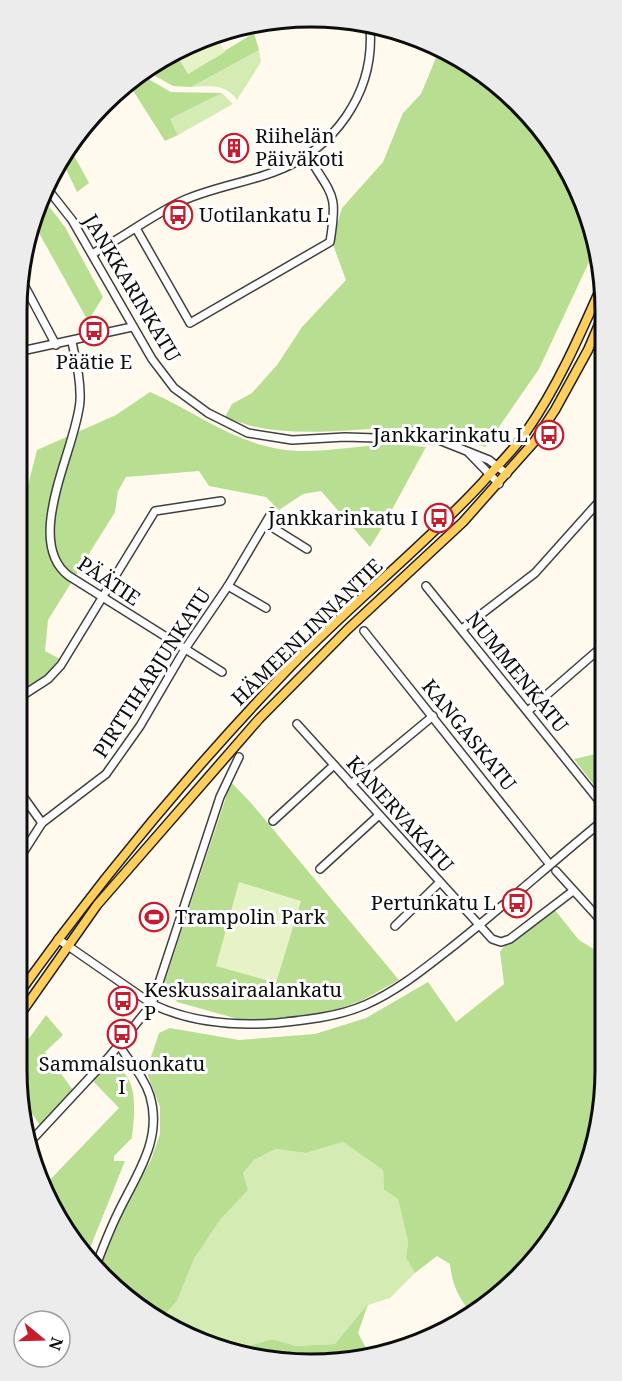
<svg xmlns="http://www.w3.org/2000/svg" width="622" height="1381" viewBox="0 0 622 1381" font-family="'Noto Serif',serif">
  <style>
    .green { fill: #d4ecb4 }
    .forest { fill: #b8de92 }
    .pitch { fill: #e6f3c6 }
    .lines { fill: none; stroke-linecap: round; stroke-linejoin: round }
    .minor-casing { stroke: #404040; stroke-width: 10 }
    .major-casing { stroke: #1e1e1e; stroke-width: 11 }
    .minor { stroke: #fff; stroke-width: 7 }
    .major { stroke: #ffcf5d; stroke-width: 8 }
    .labels { text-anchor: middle; stroke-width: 6; stroke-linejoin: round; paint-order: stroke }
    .poi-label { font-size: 20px; fill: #0d0d0d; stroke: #fff; text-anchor: start }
    .street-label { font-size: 20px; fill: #0d0d0d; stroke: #fff }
    .rim { fill: none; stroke: #0d0d0d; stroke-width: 3 }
  </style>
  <rect width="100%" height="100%" fill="#fffaed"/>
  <g class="green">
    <path d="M 259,50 L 261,62 L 237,100 C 225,83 210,86 191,87 Z"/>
    <polygon points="222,93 233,104 178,135 170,119"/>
    <polygon points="343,1142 383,1170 384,1190 398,1199 408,1242 406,1258 415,1273 390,1298 368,1305 336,1344 296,1346 272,1339 232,1351 159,1321 177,1301 194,1259 220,1220 248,1190 243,1173 254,1160 276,1149 306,1153"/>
  </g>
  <g class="forest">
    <polygon points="254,33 259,50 191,87 173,86 148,72 176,54 188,73"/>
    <path d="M 440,48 L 490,77 L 544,131 L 583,198 L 596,247 L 539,369 L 485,447 C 471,442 456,434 441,431 C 370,420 293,447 225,417 L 232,404 L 252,393 L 277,365 L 302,327 L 346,280 L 332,242 L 342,208 L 383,162 L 403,113 L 421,94 Z"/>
    <polygon points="143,76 171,92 222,93 170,119 178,135 165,141 132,89 97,111 103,103"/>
    <polygon points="71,150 89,183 77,192 63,163"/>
    <polygon points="41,196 65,227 103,297 88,321 34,224"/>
    <path d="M 150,392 C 194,411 231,441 279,449 C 314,455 350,446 385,445 C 398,444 412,446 426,447 L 382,528 L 370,547 L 321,491 L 303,494 L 279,510 L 266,497 L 209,486 L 199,471 L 126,477 L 118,491 L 115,512 L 48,620 L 45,651 L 60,659 L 45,676 L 17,694 L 17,515 L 21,513 L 37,450 L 116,415 Z"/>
    <polygon points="604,697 605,798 604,798 574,759 600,753 604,726 594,707"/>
    <polygon points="231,782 251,803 399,980 361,1001 320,1015 245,1021 177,1002 165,981"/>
    <path d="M 554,909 L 579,940 L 605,956 L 605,1070 L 583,1182 L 533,1264 L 468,1317 L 471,1313 C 458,1297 452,1284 450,1264 L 437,1256 L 415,1273 L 406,1258 L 408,1242 L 398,1199 L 384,1190 L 383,1170 L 343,1142 L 306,1153 L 276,1149 L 254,1160 L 243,1173 L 248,1190 L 220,1220 L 194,1259 L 177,1301 L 159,1321 L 98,1271 L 119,1216 L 151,1160 L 160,1134 L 160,1107 L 148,1076 L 149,1063 L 159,1033 L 170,1028 L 239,1040 L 315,1034 L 366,1018 L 428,982 L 456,1022 L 504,984 L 500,952 L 508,941 Z"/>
    <polygon points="46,1015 63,1035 45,1052 73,1090 41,1127 21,1097 17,1055"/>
    <path d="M 117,1068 C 140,1079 134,1118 132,1138 L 114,1156 L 114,1161 L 125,1161 L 86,1258 L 44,1186 L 119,1108 L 91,1079 L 96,1074 Z"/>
    <polygon points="368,1304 358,1333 366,1348 365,1357 350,1362 254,1359 232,1351 272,1339 296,1346 335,1344"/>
  </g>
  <g class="pitch">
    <polygon points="216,35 225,52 188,74 176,54 198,39"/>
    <polygon points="239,882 301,901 276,983 216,966"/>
  </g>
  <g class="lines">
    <g class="minor-casing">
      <g id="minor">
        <polyline points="46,187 72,220 152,359 174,388 208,413 248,433 292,440 345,437 439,440 489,460 507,474"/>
        <path d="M 137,230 L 190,323 L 330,242 C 338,193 333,197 308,156"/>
        <path d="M 92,254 C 122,238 151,216 182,201 C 211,188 244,183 274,172 C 334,150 375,93 370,28"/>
        <polyline points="22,281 56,345"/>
        <path d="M 72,342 C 76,361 81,381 80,401 C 77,447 22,541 69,576 L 222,672"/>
        <polyline points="17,352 132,327"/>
        <polyline points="469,453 499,484"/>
        <polyline points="267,524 307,549"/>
        <polyline points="228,586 266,608"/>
        <polyline points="426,586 605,808"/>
        <polyline points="462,629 535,573 604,496"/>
        <polyline points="364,631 547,861"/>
        <polyline points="17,699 48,679 61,665 155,511 221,501"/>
        <polyline points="528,711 604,645"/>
        <polyline points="297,724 492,939 501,942 510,939 573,891"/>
        <polyline points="351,784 433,716"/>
        <polyline points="17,788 42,823"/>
        <polyline points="273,821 334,765"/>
        <polyline points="17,862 42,823 106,774 140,726 185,649 228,586 272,512"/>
        <polyline points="320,869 378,816"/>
        <polyline points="556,871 605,925"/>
        <polyline points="395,926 439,883"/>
        <path d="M 58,939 L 152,1004 C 191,1023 234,1026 276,1023 C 306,1020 337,1017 365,1005 C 397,991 424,969 452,947 C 504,906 553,861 605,819"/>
        <polyline points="29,1143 109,1057 152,1004 220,797 239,757"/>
        <path d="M 95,1268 C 102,1250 109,1231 118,1213 C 136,1175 163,1140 150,1096 C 144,1076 129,1062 119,1045"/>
      </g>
    </g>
    <g class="major-casing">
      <g id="major">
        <path d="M 17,996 C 100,880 192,769 291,666 C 353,602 423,547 483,482 C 497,466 514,450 526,432 C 558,386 580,335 603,283"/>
        <polyline points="17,1019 97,905 259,719 348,629 463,522 534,442 555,410 588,350 603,315"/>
      </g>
    </g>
    <use href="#minor" class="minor"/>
    <use href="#major" class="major"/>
  </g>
  <defs>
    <g id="building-ring" transform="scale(1.5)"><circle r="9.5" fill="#fff" stroke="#c61c2d" stroke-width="1.5"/><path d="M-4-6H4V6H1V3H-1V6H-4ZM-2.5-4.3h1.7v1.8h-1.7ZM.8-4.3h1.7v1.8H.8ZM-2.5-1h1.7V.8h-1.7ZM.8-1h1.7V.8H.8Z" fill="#c61c2d"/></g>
    <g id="bus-ring" transform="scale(1.5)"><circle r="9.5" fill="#fff" stroke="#c61c2d" stroke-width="1.5"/><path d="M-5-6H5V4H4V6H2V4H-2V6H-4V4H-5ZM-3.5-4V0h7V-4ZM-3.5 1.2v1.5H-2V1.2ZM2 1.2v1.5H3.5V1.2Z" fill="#c61c2d"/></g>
    <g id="stadium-ring" transform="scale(1.5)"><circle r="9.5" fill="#fff" stroke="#c61c2d" stroke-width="1.5"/><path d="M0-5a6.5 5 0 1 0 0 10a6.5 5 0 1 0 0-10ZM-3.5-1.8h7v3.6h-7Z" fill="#c61c2d"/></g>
  </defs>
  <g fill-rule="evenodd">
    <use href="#building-ring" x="234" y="148"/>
    <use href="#bus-ring" x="178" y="215"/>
    <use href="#bus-ring" x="94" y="331"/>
    <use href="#bus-ring" x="549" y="435"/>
    <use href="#bus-ring" x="439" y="518"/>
    <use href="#bus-ring" x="517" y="903"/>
    <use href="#stadium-ring" x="154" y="917"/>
    <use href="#bus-ring" x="123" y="1001"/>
    <use href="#bus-ring" x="122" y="1034"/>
  </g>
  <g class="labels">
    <g class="poi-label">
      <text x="255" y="143">Riihelän<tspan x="255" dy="23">Päiväkoti</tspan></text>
      <text x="199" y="222">Uotilankatu L</text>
      <text x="94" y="369" text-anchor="middle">Päätie E</text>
      <text x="528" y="442" text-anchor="end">Jankkarinkatu L</text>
      <text x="418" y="525" text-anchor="end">Jankkarinkatu I</text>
      <text x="496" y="910" text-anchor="end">Pertunkatu L</text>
      <text x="175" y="924">Trampolin Park</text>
      <text x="144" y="997">Keskussairaalankatu<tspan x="144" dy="23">P</tspan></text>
      <text x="122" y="1071" text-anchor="middle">Sammalsuonkatu<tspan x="122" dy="23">I</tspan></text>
    </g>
    <g class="street-label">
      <text transform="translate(132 288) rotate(59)" y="7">JANKKARINKATU</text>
      <text transform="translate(109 581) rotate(34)" y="7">PÄÄTIE</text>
      <text transform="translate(307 632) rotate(-44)" y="7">HÄMEENLINNANTIE</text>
      <text transform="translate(517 672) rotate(51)" y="7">NUMMENKATU</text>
      <text transform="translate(152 673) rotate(-57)" y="7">PIRTTIHARJUNKATU</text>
      <text transform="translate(469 735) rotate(51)" y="7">KANGASKATU</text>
      <text transform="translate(400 814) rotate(48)" y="7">KANERVAKATU</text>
    </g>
  </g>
  <path d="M0 0H622V1381H0ZM311 27H311A284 284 0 0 1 595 311V1070A284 284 0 0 1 311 1354H311A284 284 0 0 1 27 1070V311A284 284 0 0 1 311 27Z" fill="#ececec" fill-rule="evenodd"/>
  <path class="rim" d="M311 27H311A284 284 0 0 1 595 311V1070A284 284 0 0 1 311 1354H311A284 284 0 0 1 27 1070V311A284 284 0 0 1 311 27Z"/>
  <g transform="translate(42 1339) rotate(109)"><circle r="28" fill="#ffffff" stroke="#9e9e9e" stroke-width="1.5"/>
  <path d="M0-4.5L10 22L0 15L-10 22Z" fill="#c61c2d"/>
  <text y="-9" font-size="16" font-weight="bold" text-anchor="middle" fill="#0d0d0d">N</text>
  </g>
</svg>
